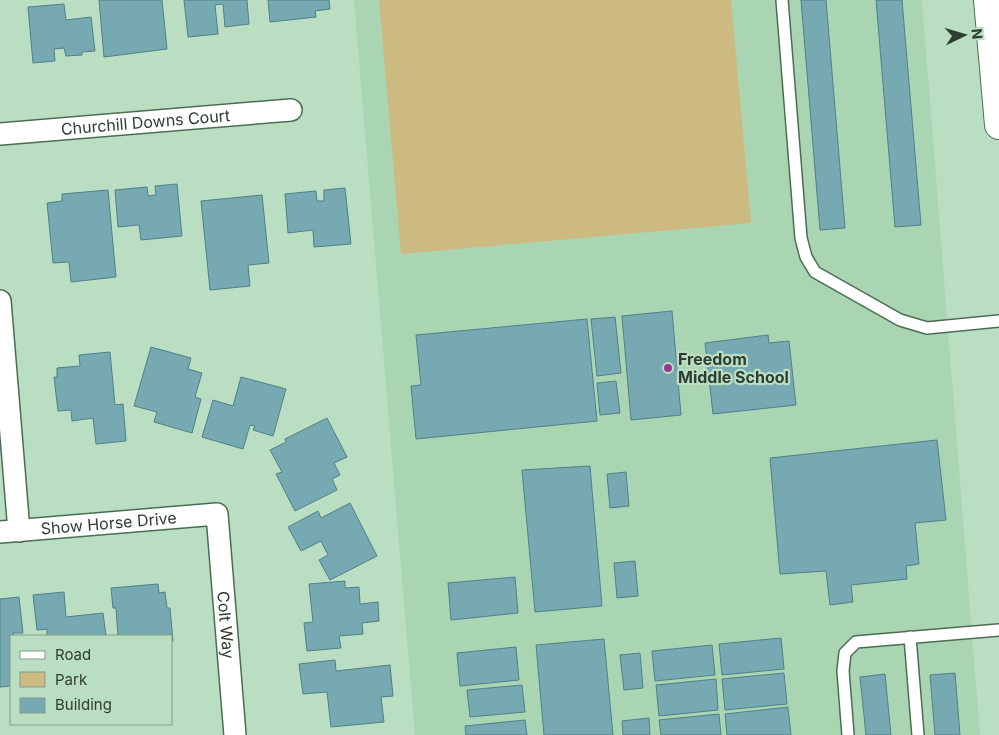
<svg xmlns="http://www.w3.org/2000/svg" width="999" height="735" viewBox="0 0 999 735" font-family="Inter,sans-serif">
  <style>
    .built { fill: #aad5b3 }
    .green { fill: #cdba81 }
    .building { fill: #77a9b3; stroke: #4f8089 }
    .lines { fill: none; stroke-linecap: round; stroke-linejoin: round }
    .lane-casing { stroke: #4c6d54; stroke-width: 14 }
    .street-casing { stroke: #4c6d54; stroke-width: 24 }
    .secondary-casing { stroke: #4c6d54; stroke-width: 30 }
    .lane { stroke: #fff; stroke-width: 11 }
    .street { stroke: #fff; stroke-width: 21 }
    .secondary { stroke: #fff; stroke-width: 28 }
    .poi-dot { fill: #9f3596; stroke: #badec1; stroke-width: 2 }
    .labels { text-anchor: middle; stroke-width: 4.5; stroke-linejoin: round; paint-order: stroke }
    .street-label { font-size: 16px; fill: #2f3d32; stroke: #badec1 }
    .poi-label { font-size: 16px; font-weight: bold; fill: #2f3d32; stroke: #badec1; text-anchor: start }
  </style>
  <rect width="100%" height="100%" fill="#badec1"/>
  <polygon class="built" points="354,0 922,0 980,735 415,735"/>
  <polygon class="green" points="379,0 731,0 751,223 401,254"/>
  <g class="building">
    <polygon points="99,0 162,0 167,49 104,57"/>
    <polygon points="184,0 247,0 249,24 225,27 223,4 215,5 218,34 188,37"/>
    <polygon points="268,0 329,0 330,9 315,11 316,17 270,22"/>
    <polygon points="801,0 826,0 845,228 820,230"/>
    <polygon points="876,0 902,0 921,225 895,227"/>
    <polygon points="64,4 66,20 91,17 95,51 82,52 82,55 66,56 64,48 54,49 55,61 33,63 28,7"/>
    <polygon points="177,184 182,236 141,240 139,225 118,227 115,190 147,187 148,196 156,195 155,186"/>
    <polygon points="345,188 351,244 314,247 313,230 288,233 285,194 316,191 317,201 324,201 324,190"/>
    <polygon points="108,190 116,277 71,282 69,262 53,263 47,203 62,201 62,194"/>
    <polygon points="262,195 269,263 248,265 250,286 210,290 201,201"/>
    <polygon points="672,311 681,415 631,420 622,316"/>
    <polygon points="615,317 621,373 597,376 591,319"/>
    <polygon points="587,319 597,421 416,439 411,386 421,385 416,335"/>
    <polygon points="768,335 769,343 789,341 796,405 713,414 705,343"/>
    <polygon points="151,347 191,358 188,369 202,373 195,397 201,399 192,433 154,422 157,412 134,406"/>
    <polygon points="110,352 115,405 123,404 126,441 96,444 93,418 72,421 71,410 58,411 54,377 57,377 57,368 80,366 79,355"/>
    <polygon points="241,377 286,389 273,436 253,430 255,426 250,425 243,449 202,437 213,400 233,406"/>
    <polygon points="616,381 620,413 600,415 597,383"/>
    <polygon points="327,418 347,457 334,463 340,475 332,479 337,490 295,511 276,474 282,472 270,450 286,442 285,439"/>
    <polygon points="937,440 946,520 915,523 919,564 906,566 907,579 851,585 853,602 830,605 826,571 780,574 770,458"/>
    <polygon points="590,466 602,606 535,612 522,470"/>
    <polygon points="626,472 629,506 610,508 607,474"/>
    <polygon points="350,503 377,556 330,580 319,560 328,555 321,541 301,551 288,527 318,511 321,518"/>
    <polygon points="635,561 638,596 617,598 614,563"/>
    <polygon points="515,577 518,613 451,620 448,583"/>
    <polygon points="345,581 345,588 359,587 360,604 378,602 379,621 362,623 363,634 339,636 341,648 307,651 304,623 313,622 309,584"/>
    <polygon points="158,584 159,593 165,592 167,608 170,608 173,641 171,641 171,636 118,636 116,608 113,608 111,588"/>
    <polygon points="64,592 66,617 103,613 106,636 47,636 47,629 37,630 33,595"/>
    <polygon points="19,597 23,633 13,633 13,636 11,636 11,686 0,687 0,599"/>
    <polygon points="781,638 784,669 722,675 719,644"/>
    <polygon points="604,639 613,735 544,735 536,645"/>
    <polygon points="712,645 715,675 655,681 652,651"/>
    <polygon points="516,647 519,680 460,686 457,653"/>
    <polygon points="640,653 643,688 624,690 620,655"/>
    <polygon points="335,660 336,671 390,665 393,696 381,697 384,722 331,727 327,692 303,694 299,664"/>
    <polygon points="784,673 787,704 725,710 722,679"/>
    <polygon points="955,673 960,735 935,735 930,675"/>
    <polygon points="885,674 891,735 866,735 860,677"/>
    <polygon points="716,679 718,710 659,716 656,685"/>
    <polygon points="522,685 525,712 470,717 467,690"/>
    <polygon points="788,707 791,735 727,735 725,714"/>
    <polygon points="719,714 721,735 661,735 659,720"/>
    <polygon points="649,718 650,735 623,735 622,721"/>
    <polygon points="525,720 527,735 466,735 465,726"/>
  </g>
  <g class="lines">
    <g class="lane-casing">
      <g id="lane">
        <polyline points="782,0 801,238 806,257 815,272 900,320 927,328 999,321"/>
        <polyline points="910,637 918,735"/>
        <polyline points="848,735 843,671 845,653 856,642 999,630"/>
      </g>
    </g>
    <g class="street-casing">
      <g id="street">
        <path id="s1" d="M 0,134 L 291,110"/>
        <polyline points="0,301 19,531"/>
        <path id="s2" d="M 0,532 L 217,514 L 235,735"/>
      </g>
    </g>
    <g class="secondary-casing">
      <polyline id="secondary" points="988,0 999,125"/>
    </g>
    <use href="#lane" class="lane"/>
    <use href="#street" class="street"/>
    <use href="#secondary" class="secondary"/>
  </g>
  <circle class="poi-dot" cx="668" cy="368" r="5"/>
  <g class="labels">
    <g class="street-label">
      <text dy="6" stroke="none"><textPath href="#s1" startOffset="146">Churchill Downs Court</textPath></text>
      <text dy="6" stroke="none"><textPath href="#s2" startOffset="109">Show Horse Drive</textPath></text>
      <text dy="6" stroke="none"><textPath href="#s2" startOffset="329">Colt Way</textPath></text>
    </g>
    <g class="poi-label">
      <text x="678" y="365">Freedom<tspan x="678" dy="18">Middle School</tspan></text>
    </g>
  </g>
  <rect x="10" y="635" width="162" height="90" fill="#badec1" stroke="#829e88"/>
  <rect x="20" y="651" width="25" height="8" fill="#ffffff" stroke="#829e88"/>
  <text x="55" y="660" font-size="15" fill="#2f3d32">Road</text>
  <rect x="20" y="672" width="25" height="15" fill="#cdba81" stroke="#829e88"/>
  <text x="55" y="685" font-size="15" fill="#2f3d32">Park</text>
  <rect x="20" y="698" width="25" height="15" fill="#77a9b3" stroke="#829e88"/>
  <text x="55" y="710" font-size="15" fill="#2f3d32">Building</text>
  <g transform="translate(964 35) rotate(85)" stroke="#badec1" stroke-width="4" paint-order="stroke">
  <path d="M0-4L9 19L0 12L-9 19Z" fill="#2f3d32"/>
  <text y="-8" font-size="14" font-weight="bold" text-anchor="middle" fill="#2f3d32">N</text>
  </g>
</svg>
